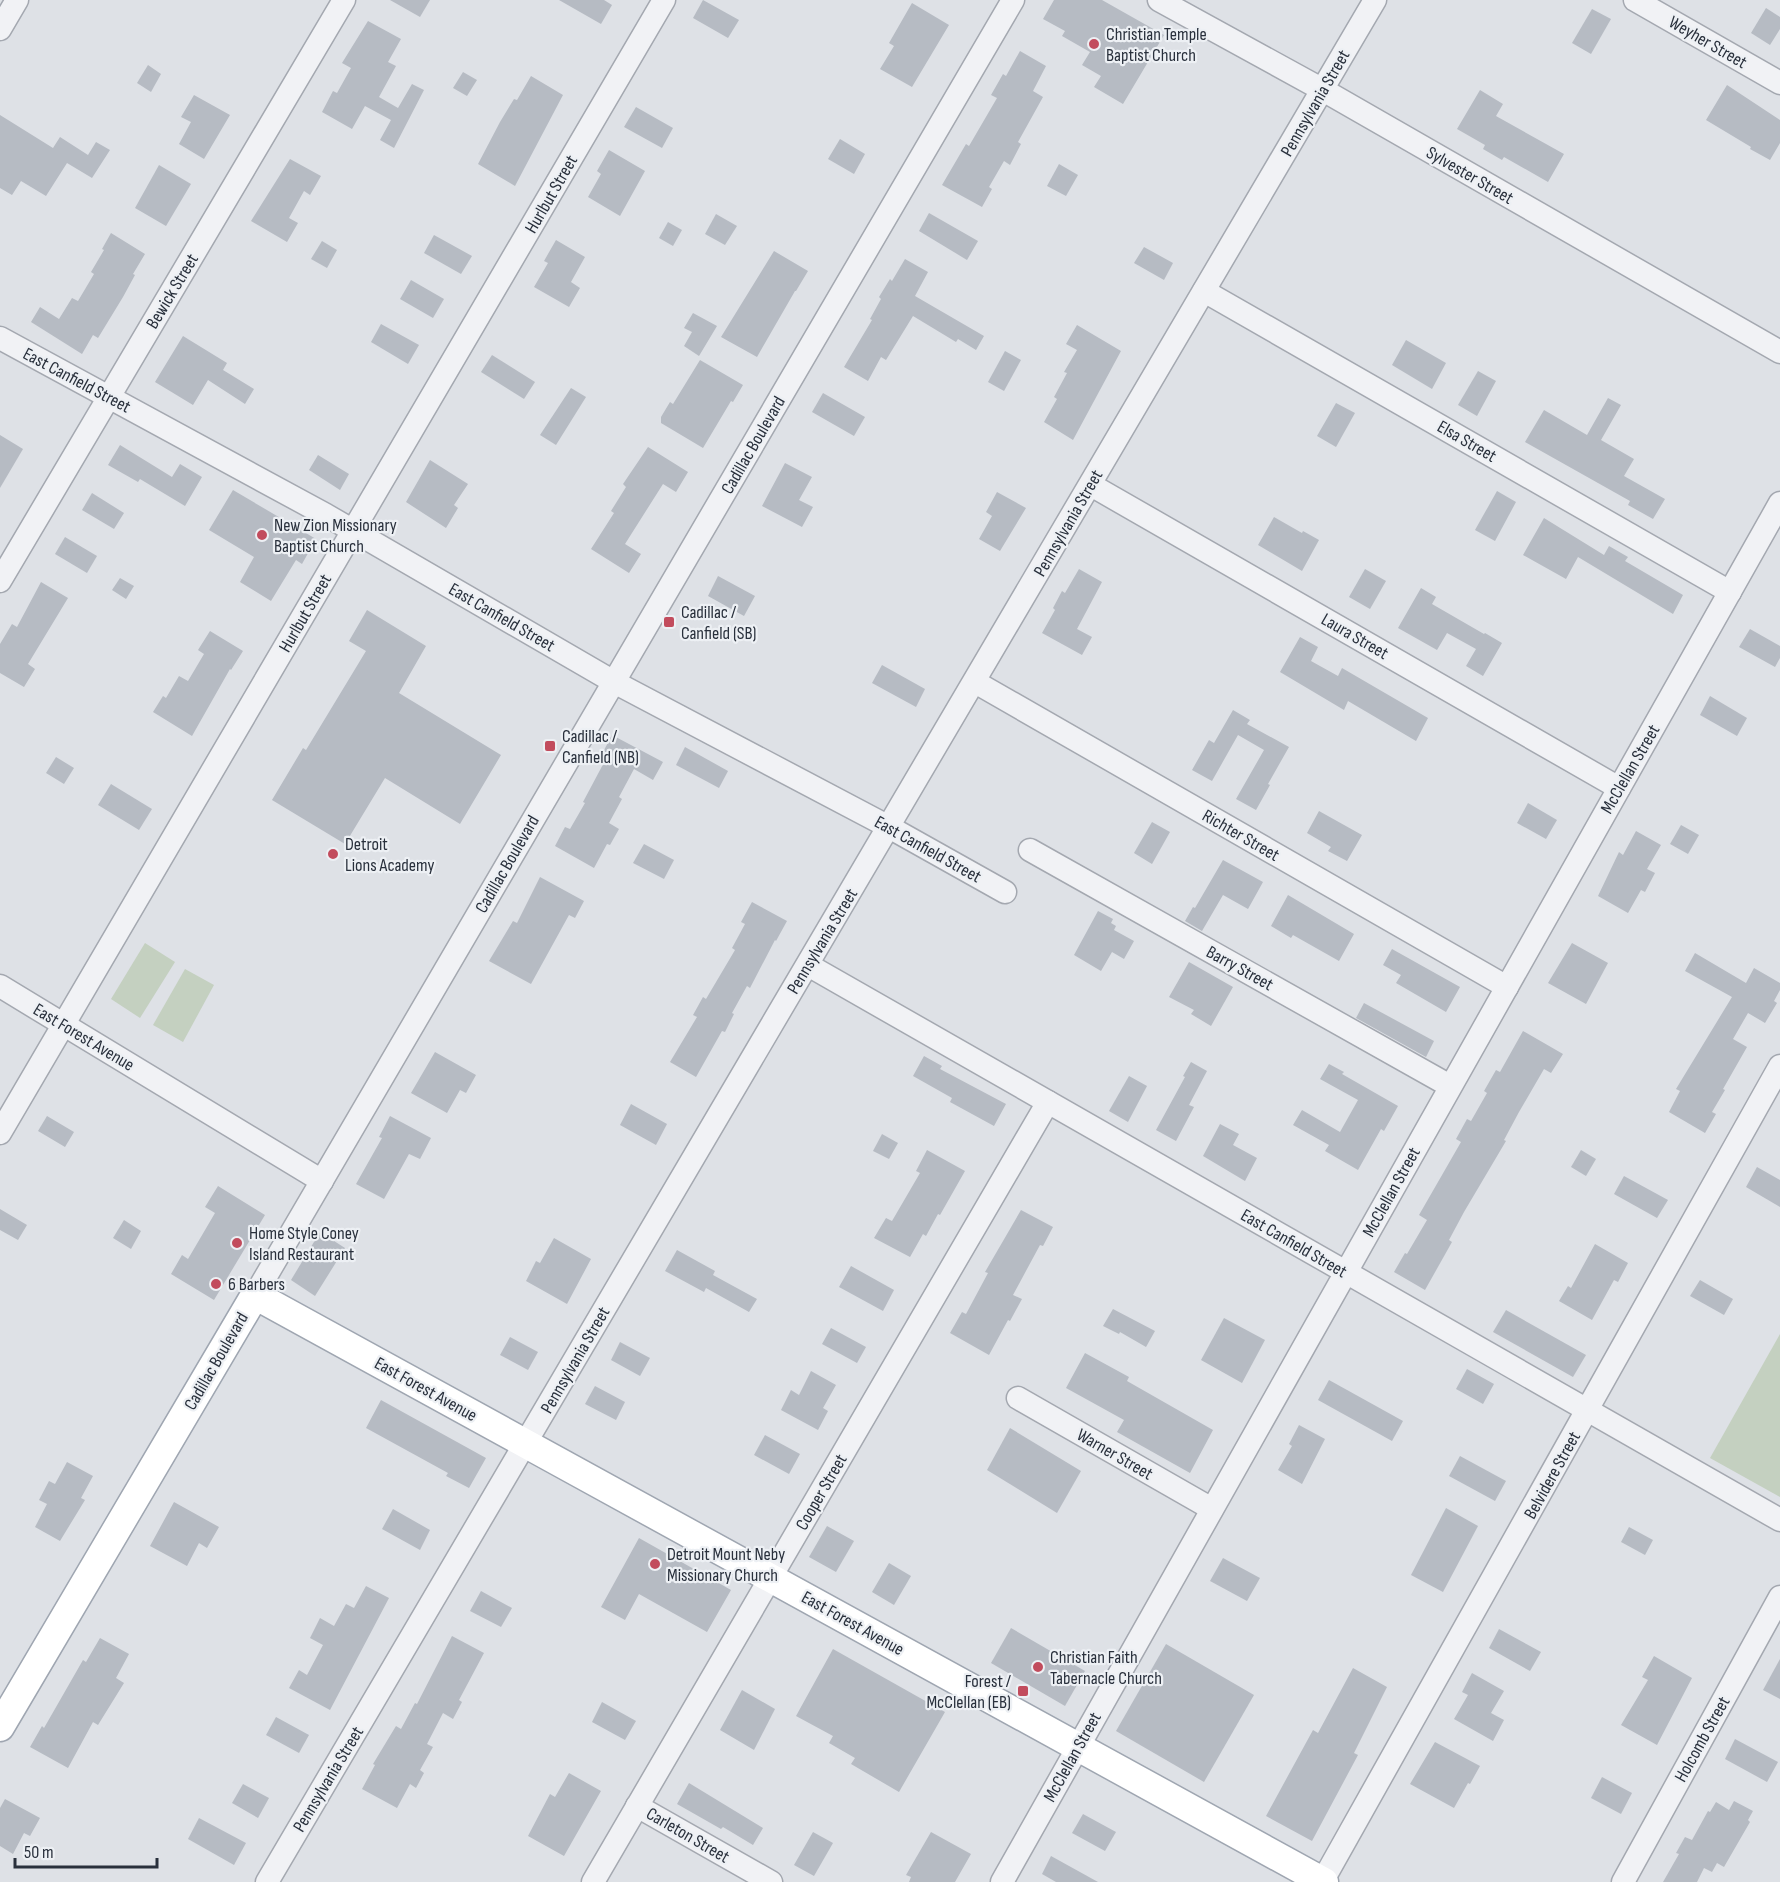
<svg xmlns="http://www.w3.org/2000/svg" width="1780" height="1882" viewBox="0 0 1780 1882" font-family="'Sofia Sans Condensed',sans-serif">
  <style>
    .green { fill: #c4d0c0 }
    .building { fill: #b6bbc3 }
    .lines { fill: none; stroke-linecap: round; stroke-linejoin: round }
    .minor-casing { stroke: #a4a8b0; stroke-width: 25 }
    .major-casing { stroke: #9fa6b1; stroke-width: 31 }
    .minor { stroke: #f1f2f5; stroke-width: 22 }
    .major { stroke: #fff; stroke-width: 28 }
    .poi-dot { fill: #c24c5d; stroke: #edf0f4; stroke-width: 2 }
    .labels { text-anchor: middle; stroke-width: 4.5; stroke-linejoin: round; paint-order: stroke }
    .poi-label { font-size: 18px; fill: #29303c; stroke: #edf0f4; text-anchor: start }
    .street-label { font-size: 18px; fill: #29303c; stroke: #edf0f4 }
  </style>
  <rect width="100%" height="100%" fill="#dee1e6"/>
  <g class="green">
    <polygon points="145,943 175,962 140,1018 111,999"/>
    <polygon points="185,969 214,985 183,1042 153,1025"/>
    <polygon points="1780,1334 1780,1497 1710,1458"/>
  </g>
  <g class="building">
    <polygon points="390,0 430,0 420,17"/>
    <polygon points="559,0 604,0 612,5 601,24"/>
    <polygon points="703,0 739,20 728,38 693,18"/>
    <polygon points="1054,0 1102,0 1164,35 1123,104 1094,87 1101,76 1082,65 1090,52 1062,36 1065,31 1043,19"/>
    <polygon points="912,3 949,25 912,87 880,69 894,46 889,43"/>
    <polygon points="1766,8 1780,17 1780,29 1770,45 1751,33"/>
    <polygon points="1592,9 1611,19 1591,54 1572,43"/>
    <polygon points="368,21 401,39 388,62 396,66 379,97 398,108 412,84 424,90 394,148 380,140 391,120 365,106 352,129 322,112 333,91 337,93 351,68 342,63"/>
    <polygon points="1020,51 1046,66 1033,91 1043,97 1018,142 1021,144 1010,165 1004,161 989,187 992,189 982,207 942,185 966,144 969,146 997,98 991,95 1003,74 1006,76"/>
    <polygon points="148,65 161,74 151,92 137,83"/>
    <polygon points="463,72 477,80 467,96 453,88"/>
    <polygon points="531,76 563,95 515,186 478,164 500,122 514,99 517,100"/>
    <polygon points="1727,85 1780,120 1780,143 1770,160 1750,149 1751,147 1706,120"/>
    <polygon points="1480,90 1503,104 1496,116 1564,154 1548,182 1504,157 1502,160 1483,149 1485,145 1457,129"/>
    <polygon points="194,95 230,115 204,159 179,144 191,122 181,117"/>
    <polygon points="636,107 673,128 662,148 624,127"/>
    <polygon points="0,115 53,148 60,137 88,155 96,142 110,150 92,178 67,163 46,196 21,181 12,195 0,188"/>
    <polygon points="840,139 865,154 854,174 828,159"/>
    <polygon points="609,150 645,171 620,216 588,197 601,174 597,171"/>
    <polygon points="290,159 321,176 310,195 304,191 289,218 298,223 287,242 251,221"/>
    <polygon points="1059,164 1078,175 1066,196 1047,186"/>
    <polygon points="159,165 191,184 166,226 135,208"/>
    <polygon points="929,213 978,241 967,260 919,231"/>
    <polygon points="716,214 737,226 725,245 705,234"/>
    <polygon points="668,222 682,230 673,246 659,238"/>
    <polygon points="111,233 145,254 133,274 135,275 123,297 98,338 93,335 82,354 31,322 40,307 59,319 72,298 78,301 94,274 91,272 104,250 102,249"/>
    <polygon points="434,235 472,256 461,274 424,253"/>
    <polygon points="556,240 585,257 571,282 580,288 569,307 534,287 548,263 544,261"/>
    <polygon points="322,241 337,250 327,268 311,259"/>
    <polygon points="1144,247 1173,263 1164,280 1134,263"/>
    <polygon points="774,251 808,271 796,291 795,291 757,357 721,337"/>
    <polygon points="905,259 928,272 915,296 984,336 976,350 958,339 956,342 913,316 886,360 881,357 868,381 844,367 872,320 870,319 881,299 879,297 890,279 892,281"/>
    <polygon points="411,280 444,299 433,318 400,299"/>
    <polygon points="693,313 717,326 699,356 684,346 692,332 684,328"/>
    <polygon points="381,324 419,345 408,364 371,342"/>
    <polygon points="1077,325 1121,351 1073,440 1044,422 1057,399 1054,397 1067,373 1064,372 1077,350 1066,344"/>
    <polygon points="183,336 227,363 223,370 254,389 245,404 208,380 193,405 155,382"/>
    <polygon points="1406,340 1446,363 1432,389 1392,365"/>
    <polygon points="1005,351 1021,360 1004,391 988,382"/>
    <polygon points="492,355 535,382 524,399 481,372"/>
    <polygon points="700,360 743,385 733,402 731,401 703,448 661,423 661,417 670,402 673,404"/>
    <polygon points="1478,371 1496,381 1477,416 1458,405"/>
    <polygon points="571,388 586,397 556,445 540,435"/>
    <polygon points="823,393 865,417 854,436 812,412"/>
    <polygon points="1608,398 1621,405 1601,440 1634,459 1624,476 1665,499 1653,519 1628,505 1630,501 1525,442 1544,410 1587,435"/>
    <polygon points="1336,403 1355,413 1336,447 1317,436"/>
    <polygon points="0,435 23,449 0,488"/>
    <polygon points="120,445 172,477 180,464 202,477 185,506 140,479 138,482 108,465"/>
    <polygon points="648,447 688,472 676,492 663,484 625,544 641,554 629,573 591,549 614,513 611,511 626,487 623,484"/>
    <polygon points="318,455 349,474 340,490 309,470"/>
    <polygon points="430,460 468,484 454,505 458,508 446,528 406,502"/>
    <polygon points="785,463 812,477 799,500 813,507 802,527 762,506"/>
    <polygon points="233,490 316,539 302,564 296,560 271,601 240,582 254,557 209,530"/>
    <polygon points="1497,491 1516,502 1495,541 1475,530"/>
    <polygon points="997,492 1026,508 1000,551 979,539 992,516 986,512"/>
    <polygon points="92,493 124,513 114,529 82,510"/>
    <polygon points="1274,517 1302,533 1303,531 1319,540 1302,571 1258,545"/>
    <polygon points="1544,518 1604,555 1609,546 1628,557 1625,561 1683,595 1673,614 1578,557 1566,579 1523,555"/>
    <polygon points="65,537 97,556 87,573 55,554"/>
    <polygon points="1079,569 1102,582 1077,629 1092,637 1082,655 1042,633 1055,610 1053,608 1062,591 1065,593"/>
    <polygon points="1365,569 1386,581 1370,609 1349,597"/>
    <polygon points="718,576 755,596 744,616 708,596"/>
    <polygon points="120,578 134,586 126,599 112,590"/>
    <polygon points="41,582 68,598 28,664 35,669 24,687 0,673 0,644 12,624 17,627"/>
    <polygon points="1421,588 1436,597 1432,604 1484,634 1485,633 1502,643 1483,676 1466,666 1476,649 1447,633 1437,650 1398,628"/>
    <polygon points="367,610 426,646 399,693 501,755 460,824 385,778 345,844 272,800 303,748 306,750 366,651 349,641"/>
    <polygon points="1750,629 1780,646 1780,658 1775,667 1739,647"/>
    <polygon points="210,631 243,651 231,670 230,669 192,736 153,712 163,696 166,698 179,676 188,681 204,654 198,650"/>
    <polygon points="1300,637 1318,647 1311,661 1338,676 1342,668 1428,718 1416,741 1348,701 1344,710 1280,672"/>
    <polygon points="882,665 925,689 916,707 872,683"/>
    <polygon points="1710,696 1747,718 1737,736 1700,715"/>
    <polygon points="1233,710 1250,720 1247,724 1289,747 1268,784 1270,785 1256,810 1236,799 1264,750 1238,735 1212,781 1192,770 1209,740 1214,743"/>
    <polygon points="612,735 663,762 653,780 634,769 619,797 622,799 609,823 619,829 610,845 607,844 594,868 555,846 565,827 570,829 585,803 583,802 608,755 603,752"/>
    <polygon points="685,747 728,771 719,788 676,765"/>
    <polygon points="56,757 74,768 64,784 46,773"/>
    <polygon points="111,784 152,809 139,830 98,805"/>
    <polygon points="1528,803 1557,820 1546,839 1517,823"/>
    <polygon points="1319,811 1362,835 1347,861 1328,851 1331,847 1307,833"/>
    <polygon points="1152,822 1170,832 1152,864 1134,853"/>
    <polygon points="1681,825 1699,835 1688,854 1670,844"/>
    <polygon points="1636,831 1661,845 1647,869 1655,873 1645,892 1641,890 1628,913 1598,896 1619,852 1623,855"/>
    <polygon points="644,844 674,860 664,879 633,863"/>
    <polygon points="1223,860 1263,882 1248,909 1223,895 1202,931 1185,921 1193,907 1195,908"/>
    <polygon points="540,877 584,901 575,918 569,915 531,984 489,961 513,921 517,923"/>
    <polygon points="1288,895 1354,934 1339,961 1293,935 1291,938 1271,926"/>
    <polygon points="752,902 787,921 776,941 775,940 750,988 747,986 732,1013 734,1014 725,1032 722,1031 696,1077 670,1062 697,1017 693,1015 703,997 706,999 735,950 732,948 745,924 741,922"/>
    <polygon points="1098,911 1113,919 1111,923 1116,926 1114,930 1134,941 1124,959 1112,952 1101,971 1074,955"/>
    <polygon points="1572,943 1608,963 1586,1004 1548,983"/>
    <polygon points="1392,949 1460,987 1446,1012 1396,983 1401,975 1383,965"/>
    <polygon points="1695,953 1746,983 1754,968 1780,983 1780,990 1774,1001 1777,1003 1765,1023 1748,1013 1733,1039 1747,1047 1723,1089 1725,1090 1712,1112 1716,1114 1705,1133 1669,1112 1680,1091 1676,1089 1732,997 1685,971"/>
    <polygon points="1189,962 1233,987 1211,1026 1191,1014 1194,1010 1169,997"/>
    <polygon points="1364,1003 1434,1041 1426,1057 1356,1018"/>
    <polygon points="1523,1031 1563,1054 1551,1073 1544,1069 1519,1112 1504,1140 1506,1141 1464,1212 1449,1240 1452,1242 1425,1290 1394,1272 1405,1253 1407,1254 1427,1220 1419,1215 1461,1142 1456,1139 1467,1119 1471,1121 1487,1093 1484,1091 1496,1070 1500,1072"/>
    <polygon points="435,1052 476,1075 466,1093 460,1090 447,1113 411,1093"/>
    <polygon points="924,1056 942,1066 940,1069 1006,1104 994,1126 950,1102 952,1098 913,1076"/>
    <polygon points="1191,1062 1207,1071 1189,1105 1194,1107 1176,1141 1156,1130 1185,1077 1183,1076"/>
    <polygon points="1329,1064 1344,1072 1342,1074 1398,1106 1384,1131 1381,1129 1358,1170 1325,1151 1329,1145 1293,1125 1302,1110 1340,1132 1358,1100 1320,1079"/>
    <polygon points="1129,1076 1147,1086 1128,1122 1109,1111"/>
    <polygon points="631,1104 667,1124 656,1145 620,1125"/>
    <polygon points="47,1116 74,1132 65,1147 38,1131"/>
    <polygon points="390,1116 431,1138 420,1159 409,1154 384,1199 356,1184 382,1138 379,1137"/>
    <polygon points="1220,1124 1239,1134 1233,1145 1257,1158 1245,1181 1203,1156"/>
    <polygon points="882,1134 898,1143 889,1159 873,1151"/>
    <polygon points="927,1150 965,1171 940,1215 938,1214 926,1236 923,1234 910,1257 874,1238 886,1218 892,1221 920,1173 916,1171"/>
    <polygon points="1581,1150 1596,1159 1586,1176 1571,1167"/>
    <polygon points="1757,1167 1780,1180 1780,1207 1746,1187"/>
    <polygon points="1624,1176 1668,1200 1657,1218 1614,1194"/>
    <polygon points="218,1186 265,1215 214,1300 171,1274 182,1255 188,1259 215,1213 205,1207"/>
    <polygon points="0,1209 27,1225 18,1240 0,1230"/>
    <polygon points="1021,1210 1053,1227 1043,1246 1040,1245 1013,1295 1022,1299 1010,1321 1008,1320 989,1355 950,1333 962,1312 966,1314 988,1273 985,1272"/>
    <polygon points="124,1220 141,1231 131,1249 113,1238"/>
    <polygon points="320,1232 345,1248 315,1296 291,1280"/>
    <polygon points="554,1238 591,1259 567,1304 526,1281 536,1261 540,1263"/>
    <polygon points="1595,1244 1628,1263 1618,1282 1614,1280 1592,1320 1559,1301 1568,1286 1571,1288"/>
    <polygon points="677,1250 715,1271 713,1275 757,1299 749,1312 706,1288 704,1292 665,1271"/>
    <polygon points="851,1266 894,1290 883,1311 839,1287"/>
    <polygon points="1700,1280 1733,1299 1724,1315 1690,1296"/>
    <polygon points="1113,1309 1155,1331 1146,1347 1120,1332 1119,1334 1103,1326"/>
    <polygon points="1506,1310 1586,1355 1573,1377 1493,1332"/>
    <polygon points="1224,1318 1265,1340 1242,1383 1201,1360"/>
    <polygon points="831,1328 866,1347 857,1363 822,1344"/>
    <polygon points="510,1337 538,1352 528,1370 500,1355"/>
    <polygon points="620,1342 650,1358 640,1376 611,1360"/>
    <polygon points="1085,1353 1129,1377 1127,1381 1213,1430 1190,1473 1117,1432 1124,1420 1066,1388"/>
    <polygon points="1467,1369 1494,1384 1483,1404 1456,1389"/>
    <polygon points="811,1371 836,1385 823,1408 828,1411 818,1430 781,1410 791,1390 799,1395"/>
    <polygon points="1329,1380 1403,1421 1392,1441 1318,1400"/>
    <polygon points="595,1386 625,1402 616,1420 585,1404"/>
    <polygon points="381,1400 486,1458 469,1488 446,1476 448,1473 366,1428"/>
    <polygon points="1299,1425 1325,1439 1302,1484 1278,1470 1292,1446 1289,1444"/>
    <polygon points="1010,1428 1081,1471 1057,1513 987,1470"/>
    <polygon points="765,1435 800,1454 789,1474 754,1455"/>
    <polygon points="1460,1456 1506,1481 1495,1501 1449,1476"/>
    <polygon points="67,1462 93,1476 81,1498 85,1500 60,1541 35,1527 47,1504 39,1500 49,1481 55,1484"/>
    <polygon points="174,1502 219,1527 207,1548 199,1543 187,1566 150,1546"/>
    <polygon points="1446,1508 1478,1526 1443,1592 1411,1575"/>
    <polygon points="393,1509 430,1530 420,1550 382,1529"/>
    <polygon points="827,1526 854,1541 836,1572 809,1557"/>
    <polygon points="1629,1527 1653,1540 1645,1555 1621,1542"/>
    <polygon points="639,1538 731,1590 707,1632 639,1594 625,1620 601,1607"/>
    <polygon points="1223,1558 1260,1578 1247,1601 1210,1581"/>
    <polygon points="889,1563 911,1576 894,1605 872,1592"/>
    <polygon points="366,1586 389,1598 330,1710 289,1688 299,1670 307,1675 323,1645 310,1638 320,1618 334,1626 346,1604 354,1608"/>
    <polygon points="481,1591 512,1608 501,1627 470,1611"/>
    <polygon points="1011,1628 1085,1671 1065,1706 991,1663"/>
    <polygon points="1499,1629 1541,1652 1530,1671 1489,1648"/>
    <polygon points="452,1636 484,1653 459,1700 462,1702 453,1719 443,1713 427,1744 433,1747 420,1770 424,1773 416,1788 410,1784 397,1808 362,1789 375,1765 373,1764 396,1726 401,1729 415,1703 417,1704"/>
    <polygon points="100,1638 129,1654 116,1678 124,1683 98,1725 93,1722 68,1768 30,1747 42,1726 44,1728 83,1660 86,1662"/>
    <polygon points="1166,1644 1254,1695 1204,1782 1116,1731"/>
    <polygon points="833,1649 945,1712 899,1792 851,1764 855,1758 829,1743 833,1736 796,1716"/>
    <polygon points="1654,1656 1692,1678 1657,1745 1621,1725 1648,1680 1642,1677"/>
    <polygon points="1780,1659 1780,1699 1763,1690"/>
    <polygon points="1353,1668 1387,1687 1354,1753 1358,1755 1312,1841 1266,1816 1313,1730 1318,1733"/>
    <polygon points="1472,1673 1504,1691 1491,1713 1504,1720 1493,1741 1454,1719 1468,1695 1462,1692"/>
    <polygon points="742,1690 775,1709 754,1750 720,1730"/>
    <polygon points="602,1702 636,1721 625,1740 592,1722"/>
    <polygon points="276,1717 309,1735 299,1753 266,1735"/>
    <polygon points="1735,1739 1778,1762 1767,1782 1725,1759"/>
    <polygon points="1435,1742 1480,1766 1470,1784 1468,1783 1454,1808 1410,1784"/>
    <polygon points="569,1773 601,1791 564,1856 528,1836 550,1794 555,1797"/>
    <polygon points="1602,1777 1632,1793 1621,1814 1591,1798"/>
    <polygon points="689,1783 763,1828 753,1845 723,1827 721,1829 677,1804"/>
    <polygon points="243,1784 269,1798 258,1818 232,1803"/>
    <polygon points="5,1799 40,1818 30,1836 24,1833 13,1854 0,1846 0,1808"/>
    <polygon points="1734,1801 1753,1811 1748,1820 1750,1822 1724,1867 1717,1863 1712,1872 1704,1868 1697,1882 1663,1882 1679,1854 1676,1853 1685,1837 1692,1840 1708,1811 1710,1812 1716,1802 1729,1810"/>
    <polygon points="1083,1814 1116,1832 1105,1851 1072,1833"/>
    <polygon points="199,1818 246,1843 234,1865 188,1839"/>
    <polygon points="813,1832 833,1843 814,1876 794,1865"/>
    <polygon points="931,1832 971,1854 955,1882 909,1882 911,1877 906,1875"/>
    <polygon points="1051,1856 1098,1882 1056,1882 1042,1874"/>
  </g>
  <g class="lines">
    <g class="minor-casing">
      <g id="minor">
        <polyline points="1159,0 1323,90 1780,352"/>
        <polyline points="1635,0 1780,83"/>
        <polyline points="0,29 17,0"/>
        <polyline points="1204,291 1730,592"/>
        <polyline points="0,338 326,515 614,682 889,827 1005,892"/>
        <polyline points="1091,485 1619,788"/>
        <polyline points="0,581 344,0"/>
        <polyline points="975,682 1507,987"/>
        <polyline points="1030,850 1450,1086"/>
        <polyline points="808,965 1780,1520"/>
        <polyline points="0,986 322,1181"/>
        <polyline points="0,1133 664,0"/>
        <polyline points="255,1295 1013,0"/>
        <polyline points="1018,1398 1212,1509"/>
        <polyline points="637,1806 771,1882"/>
        <polyline points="267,1882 1375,0"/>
        <polyline points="593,1882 1048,1102"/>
        <polyline points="1002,1882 1780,503"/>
        <polyline points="1322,1882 1780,1066"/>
        <polyline points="1623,1882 1780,1597"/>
      </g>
    </g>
    <g class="major-casing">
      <polyline id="major" points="0,1727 255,1295 1324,1882"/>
    </g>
    <use href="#minor" class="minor"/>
    <use href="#major" class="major"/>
  </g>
  <g class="poi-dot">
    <circle cx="1094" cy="44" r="6"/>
    <circle cx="262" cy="535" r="6"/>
    <rect x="663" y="616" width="12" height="12" rx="3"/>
    <rect x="544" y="740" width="12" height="12" rx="3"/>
    <circle cx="333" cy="854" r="6"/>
    <circle cx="237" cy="1243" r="6"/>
    <circle cx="216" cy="1284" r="6"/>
    <circle cx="655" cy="1564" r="6"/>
    <circle cx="1038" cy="1667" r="6"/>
    <rect x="1017" y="1685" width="12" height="12" rx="3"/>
  </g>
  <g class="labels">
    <g class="poi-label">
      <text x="1106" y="40">Christian Temple<tspan x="1106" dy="21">Baptist Church</tspan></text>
      <text x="274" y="531">New Zion Missionary<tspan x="274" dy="21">Baptist Church</tspan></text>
      <text x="681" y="618">Cadillac /<tspan x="681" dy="21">Canfield (SB)</tspan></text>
      <text x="562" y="742">Cadillac /<tspan x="562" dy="21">Canfield (NB)</tspan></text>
      <text x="345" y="850">Detroit<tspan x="345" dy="21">Lions Academy</tspan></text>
      <text x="249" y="1239">Home Style Coney<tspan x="249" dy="21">Island Restaurant</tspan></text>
      <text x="228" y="1290">6 Barbers</text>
      <text x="667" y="1560">Detroit Mount Neby<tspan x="667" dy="21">Missionary Church</tspan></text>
      <text x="1050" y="1663">Christian Faith<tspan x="1050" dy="21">Tabernacle Church</tspan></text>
      <text x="1011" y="1687" text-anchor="end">Forest /<tspan x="1011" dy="21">McClellan (EB)</tspan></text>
    </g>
    <g class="street-label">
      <text transform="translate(1708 42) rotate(30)" y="6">Weyher Street</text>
      <text transform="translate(1315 103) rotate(-60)" y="6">Pennsylvania Street</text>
      <text transform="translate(1470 175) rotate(30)" y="6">Sylvester Street</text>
      <text transform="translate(551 194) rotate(-60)" y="6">Hurlbut Street</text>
      <text transform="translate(172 291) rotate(-59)" y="6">Bewick Street</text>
      <text transform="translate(77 380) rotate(28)" y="6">East Canfield Street</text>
      <text transform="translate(1467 441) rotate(30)" y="6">Elsa Street</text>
      <text transform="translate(753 445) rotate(-60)" y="6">Cadillac Boulevard</text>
      <text transform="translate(1068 523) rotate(-60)" y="6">Pennsylvania Street</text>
      <text transform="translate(305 613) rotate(-60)" y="6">Hurlbut Street</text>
      <text transform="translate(502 617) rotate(30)" y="6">East Canfield Street</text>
      <text transform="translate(1355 636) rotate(30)" y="6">Laura Street</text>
      <text transform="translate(1630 769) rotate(-60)" y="6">McClellan Street</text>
      <text transform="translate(1241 835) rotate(30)" y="6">Richter Street</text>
      <text transform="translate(928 849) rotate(29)" y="6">East Canfield Street</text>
      <text transform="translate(507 864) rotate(-60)" y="6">Cadillac Boulevard</text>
      <text transform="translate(822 941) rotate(-59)" y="6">Pennsylvania Street</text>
      <text transform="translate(1240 968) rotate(29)" y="6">Barry Street</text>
      <text transform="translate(84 1037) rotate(31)" y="6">East Forest Avenue</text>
      <text transform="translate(1391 1192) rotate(-61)" y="6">McClellan Street</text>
      <text transform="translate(1294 1243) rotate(30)" y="6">East Canfield Street</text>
      <text transform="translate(575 1360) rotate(-60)" y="6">Pennsylvania Street</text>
      <text transform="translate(216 1361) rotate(-60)" y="6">Cadillac Boulevard</text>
      <text transform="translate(426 1389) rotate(29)" y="6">East Forest Avenue</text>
      <text transform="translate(1115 1454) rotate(30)" y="6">Warner Street</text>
      <text transform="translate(1552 1475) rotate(-61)" y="6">Belvidere Street</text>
      <text transform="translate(821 1492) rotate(-60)" y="6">Cooper Street</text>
      <text transform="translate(853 1623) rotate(29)" y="6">East Forest Avenue</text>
      <text transform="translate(1702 1739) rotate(-61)" y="6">Holcomb Street</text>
      <text transform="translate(1072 1757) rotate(-61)" y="6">McClellan Street</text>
      <text transform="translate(328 1779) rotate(-59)" y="6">Pennsylvania Street</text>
      <text transform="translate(688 1835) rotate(30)" y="6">Carleton Street</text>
    </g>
  </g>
  <path d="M15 1858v9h142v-9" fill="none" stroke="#29303c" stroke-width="3"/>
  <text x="24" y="1858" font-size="18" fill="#29303c" stroke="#edf0f4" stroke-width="4.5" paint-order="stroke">50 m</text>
</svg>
